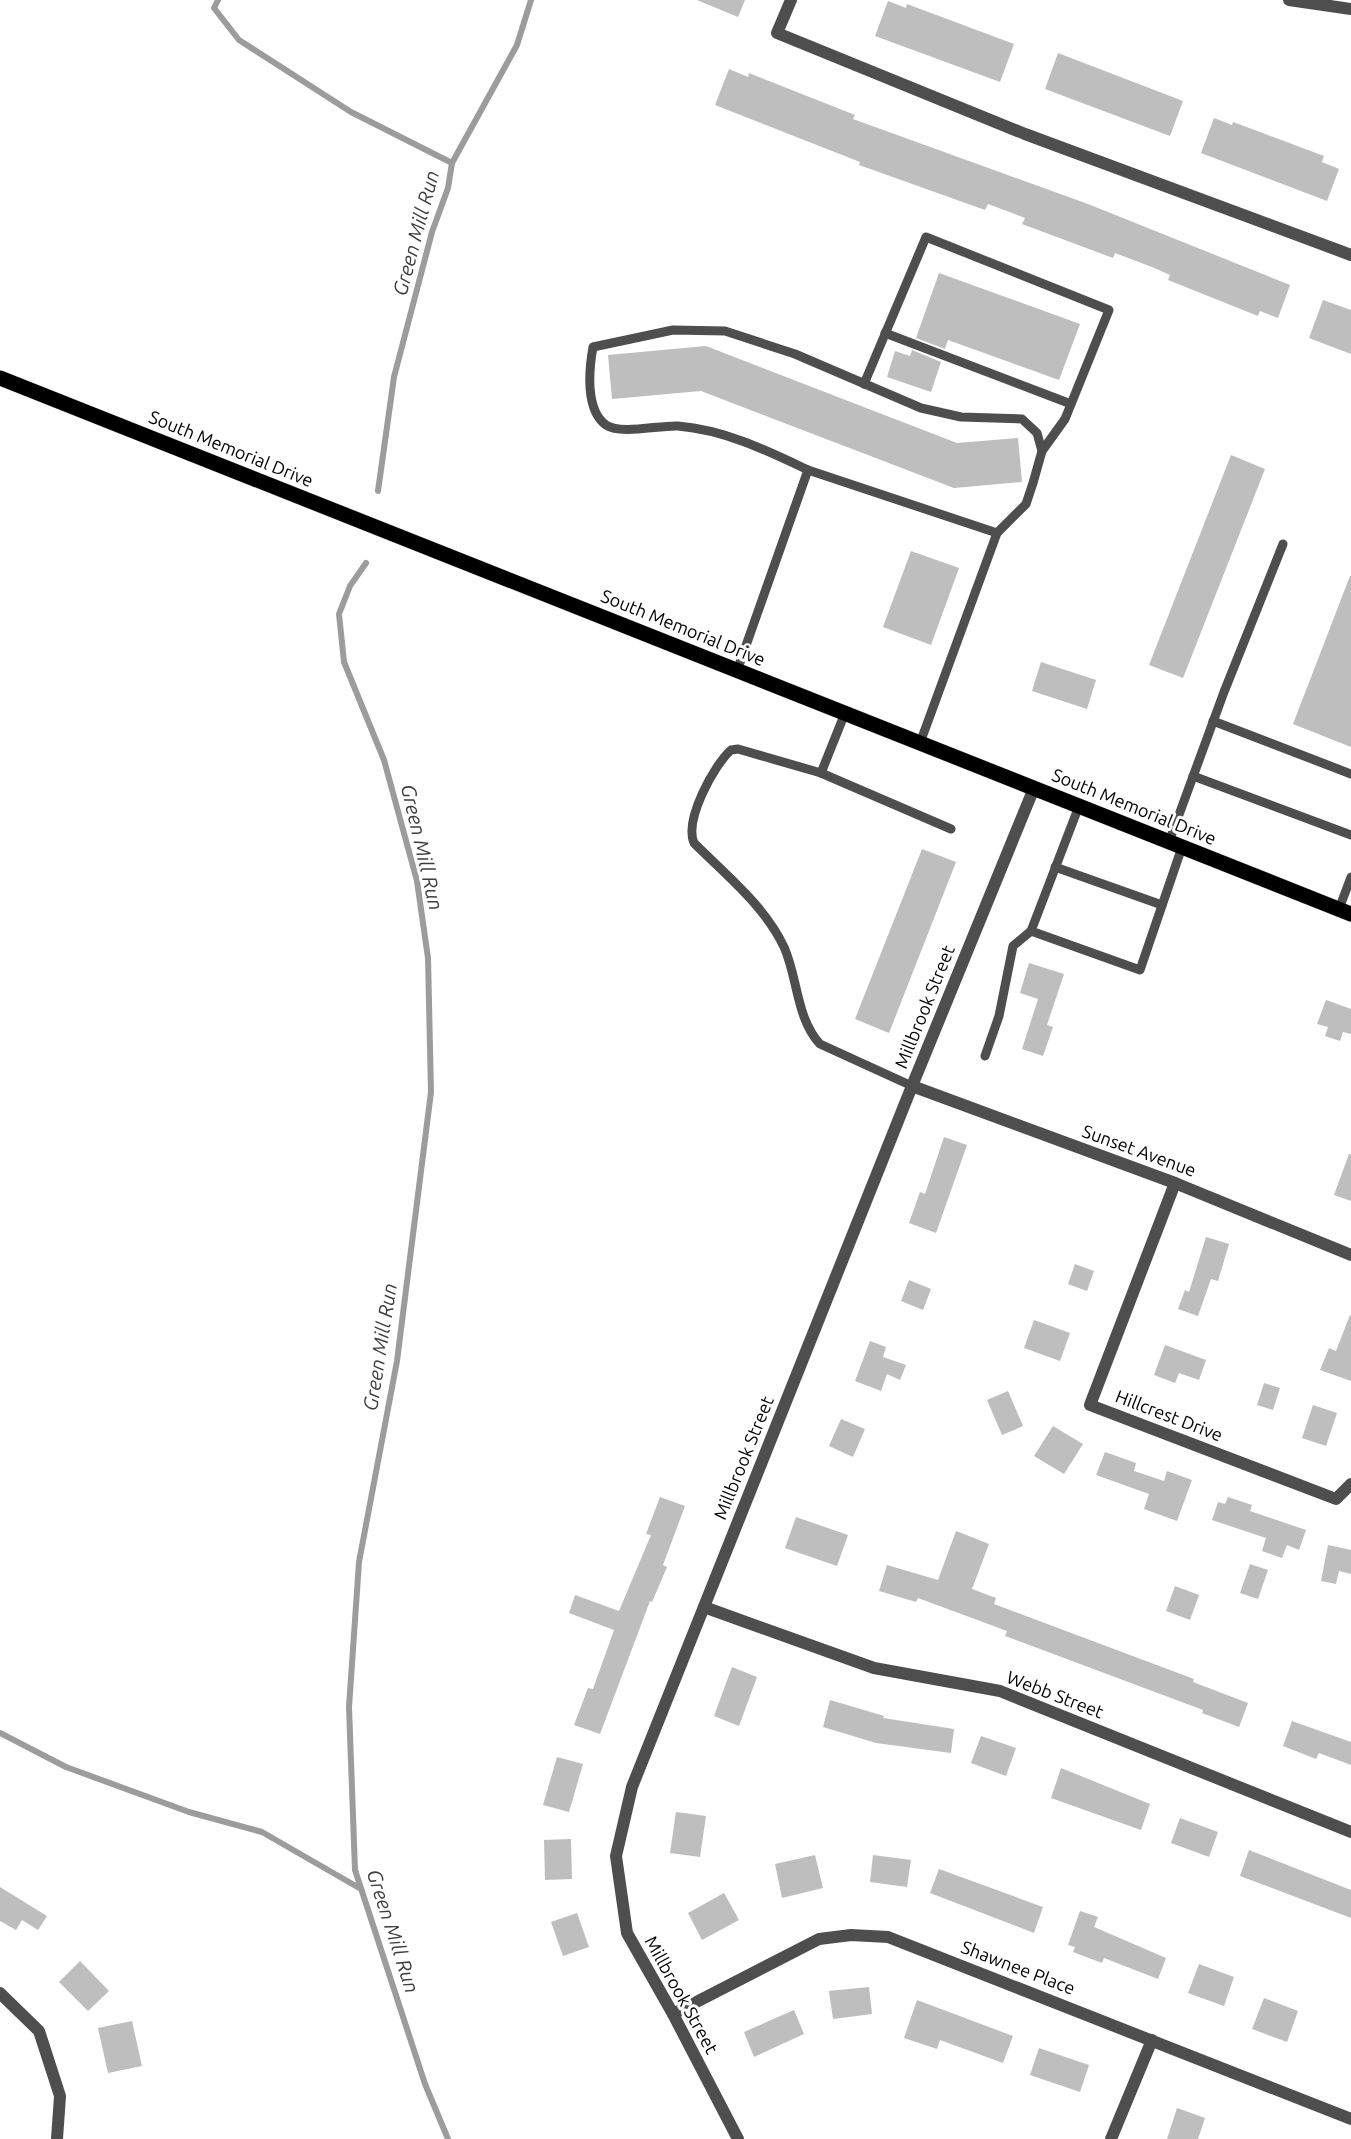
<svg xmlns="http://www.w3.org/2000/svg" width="1351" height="2139" viewBox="0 0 1351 2139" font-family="Ubuntu,sans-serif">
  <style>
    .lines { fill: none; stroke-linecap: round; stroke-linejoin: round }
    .stream { stroke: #9c9c9c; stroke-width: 6 }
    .building { fill: #bebebe }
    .primary-casing { stroke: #dbdbdb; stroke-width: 16 }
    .lane { stroke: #4e4e4e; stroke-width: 9 }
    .street { stroke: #4e4e4e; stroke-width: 12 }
    .primary { stroke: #000; stroke-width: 15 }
    .labels { text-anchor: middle; stroke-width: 6; stroke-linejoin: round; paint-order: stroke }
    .street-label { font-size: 18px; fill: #000; stroke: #fff }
    .water-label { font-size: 20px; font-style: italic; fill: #3d3d3d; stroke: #fff }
  </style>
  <rect width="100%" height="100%" fill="#fff"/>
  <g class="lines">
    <g class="stream">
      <polyline points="218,0 214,8 239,40 351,112 452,163"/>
      <polyline points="378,491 394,377 432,232 448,188 452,163 517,45 531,0"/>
      <polyline points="366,563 350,586 339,614 344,662 384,760 417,881 428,958 431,1092 397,1361 359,1562 349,1707 355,1870 425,2084 448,2139"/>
      <polyline points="0,1733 66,1767 189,1812 262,1832 361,1889"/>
    </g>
  </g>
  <g class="building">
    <polygon points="697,0 745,0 738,17"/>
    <polygon points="888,1 906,8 907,4 1014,44 1000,82 875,36"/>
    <polygon points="1058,53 1183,101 1170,136 1045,89"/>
    <polygon points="729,69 748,77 749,73 855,115 853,119 1088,204 1290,285 1278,318 1260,311 1258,316 1168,280 1170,275 1152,267 1115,253 1113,258 1022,224 1025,218 988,204 985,210 859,165 860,162 715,105"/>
    <polygon points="1214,118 1232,125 1233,122 1324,156 1322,162 1339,169 1327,201 1201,153"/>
    <polygon points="939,273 1080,324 1059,380 948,340 945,349 916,338"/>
    <polygon points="1323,300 1351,310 1351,354 1309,338"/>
    <polygon points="706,346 957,443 1018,438 1022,482 954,488 701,391 612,399 608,355"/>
    <polygon points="912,350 941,362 931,392 887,377 895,351 910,356"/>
    <polygon points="1231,455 1265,469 1183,678 1149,665"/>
    <polygon points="911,551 959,568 931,645 883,627"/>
    <polygon points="1350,576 1351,576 1351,747 1293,724"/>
    <polygon points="1041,662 1096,680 1087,709 1032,691"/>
    <polygon points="922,849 956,862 889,1033 855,1019"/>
    <polygon points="1029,963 1064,974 1047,1025 1053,1027 1043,1056 1022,1049 1038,999 1020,993"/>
    <polygon points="1326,1000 1351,1009 1351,1034 1343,1032 1340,1041 1325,1036 1328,1027 1317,1024"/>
    <polygon points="944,1137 967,1145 936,1233 909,1223 920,1192 925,1194"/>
    <polygon points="1349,1154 1351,1154 1351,1201 1334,1195"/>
    <polygon points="1206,1237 1229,1244 1218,1281 1211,1279 1198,1316 1178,1309 1185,1290 1189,1292"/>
    <polygon points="1075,1264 1094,1271 1087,1291 1068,1284"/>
    <polygon points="909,1280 931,1289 923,1310 901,1301"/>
    <polygon points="1350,1315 1351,1316 1351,1381 1320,1370 1329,1348 1336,1351"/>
    <polygon points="1034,1320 1070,1333 1060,1361 1024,1348"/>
    <polygon points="870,1341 886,1347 883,1357 906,1365 900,1380 887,1374 881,1391 855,1381"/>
    <polygon points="1165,1345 1206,1360 1199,1380 1179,1373 1175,1383 1154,1375"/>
    <polygon points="1264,1383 1280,1388 1273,1410 1257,1405"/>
    <polygon points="1008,1391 1023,1426 1002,1435 987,1400"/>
    <polygon points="1313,1405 1337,1413 1326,1446 1302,1438"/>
    <polygon points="841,1419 865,1429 853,1457 829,1446"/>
    <polygon points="1053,1426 1083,1444 1064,1474 1034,1456"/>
    <polygon points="1105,1452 1136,1463 1134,1471 1164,1481 1167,1471 1192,1480 1177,1521 1144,1509 1149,1494 1096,1475"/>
    <polygon points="660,1497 685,1506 663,1565 667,1567 652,1602 650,1601 600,1734 574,1725 588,1688 593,1689 614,1630 569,1613 575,1595 619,1611 651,1535 646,1534"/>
    <polygon points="1228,1497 1252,1505 1250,1511 1306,1530 1299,1550 1287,1545 1282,1558 1262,1551 1266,1538 1212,1520 1218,1502 1225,1504"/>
    <polygon points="796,1517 848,1535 837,1566 785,1548"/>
    <polygon points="956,1531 989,1544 972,1589 996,1598 994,1604 1194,1679 1193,1682 1248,1703 1239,1727 1202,1713 1203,1710 1005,1636 1007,1631 918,1598 916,1602 879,1591 887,1565 938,1580"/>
    <polygon points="1328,1545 1351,1550 1351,1574 1339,1571 1336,1584 1321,1581"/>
    <polygon points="1250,1564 1268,1570 1258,1599 1240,1593"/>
    <polygon points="1175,1586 1199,1595 1190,1620 1166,1611"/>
    <polygon points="732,1667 757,1677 739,1726 714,1716"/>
    <polygon points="830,1700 884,1716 883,1718 954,1729 951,1753 876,1743 823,1727"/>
    <polygon points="1292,1721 1351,1742 1351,1765 1319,1753 1316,1759 1283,1746"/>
    <polygon points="981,1736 1016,1748 1006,1776 971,1763"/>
    <polygon points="557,1757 583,1764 569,1812 543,1805"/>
    <polygon points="1061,1768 1150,1804 1141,1830 1051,1798"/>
    <polygon points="676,1812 706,1816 700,1857 670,1853"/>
    <polygon points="1180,1818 1218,1832 1209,1857 1171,1843"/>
    <polygon points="571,1839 572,1879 545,1880 544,1840"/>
    <polygon points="1249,1850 1351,1890 1351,1918 1240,1876"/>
    <polygon points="815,1855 823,1888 782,1898 775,1864"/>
    <polygon points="873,1855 911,1860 907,1887 870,1882"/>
    <polygon points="939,1869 1043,1907 1034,1933 930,1893"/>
    <polygon points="0,1887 47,1916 38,1930 22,1920 16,1930 0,1921"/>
    <polygon points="724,1893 739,1920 702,1940 688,1913"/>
    <polygon points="1080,1911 1098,1917 1094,1927 1166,1958 1158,1979 1104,1958 1102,1963 1073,1952 1075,1947 1068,1945"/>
    <polygon points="577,1913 589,1947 563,1956 551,1922"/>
    <polygon points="80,1961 109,1991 88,2011 59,1982"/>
    <polygon points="1199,1964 1234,1977 1224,2006 1188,1993"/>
    <polygon points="869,1987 872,2014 833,2019 829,1991"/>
    <polygon points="1264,1998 1298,2011 1287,2042 1252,2029"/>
    <polygon points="917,2000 1013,2036 1003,2063 940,2040 937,2049 904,2038"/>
    <polygon points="794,2010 804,2034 754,2057 744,2032"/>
    <polygon points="132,2021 142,2066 108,2073 98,2028"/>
    <polygon points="1039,2048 1089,2065 1080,2092 1030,2075"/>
    <polygon points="1177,2108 1205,2118 1198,2139 1167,2139"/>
  </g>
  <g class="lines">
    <g class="primary-casing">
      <polyline id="primary" points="0,378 1351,914"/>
    </g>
    <g class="lane">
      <polyline points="885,333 1071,404"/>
      <polyline points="864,384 926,237 1109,310 1065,419 1042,451"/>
      <path d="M 808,470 C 766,450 725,430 678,426 C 659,425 621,435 606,425 C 585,410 589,369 593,347 L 673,330 L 725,331 L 795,354 L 921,408 L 961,417 L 1022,419 L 1037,433 L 1042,451 L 1033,483 L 1026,504 L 997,533 L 920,743"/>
      <polyline points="737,671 808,470 997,533"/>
      <polyline points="1213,721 1351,774"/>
      <polyline points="821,773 845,713"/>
      <polyline points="1193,776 1351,835"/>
      <polyline points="1079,806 1031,931 1140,970 1182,847"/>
      <polyline points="1169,842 1224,692 1283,544"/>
      <polyline points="1055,867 1162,905"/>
      <polyline points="1339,909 1351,877"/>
      <polyline points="985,1056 999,1016 1013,946 1031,931"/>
      <path d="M 912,1086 L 820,1044 C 796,1018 798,978 784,947 C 765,906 725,874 694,843 C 684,820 714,765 731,750 L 738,749 L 821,773 L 951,829"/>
    </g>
    <g class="street">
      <polyline points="791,0 777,33 1025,134 1351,255"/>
      <polyline points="1289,0 1351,9"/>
      <polyline points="912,1086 1175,1183 1351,1255"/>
      <polyline points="1175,1183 1090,1405 1336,1499 1351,1484"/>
      <polyline points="704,1607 874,1668 1000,1691 1351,1832"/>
      <polyline points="0,1993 39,2031 60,2096 57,2139"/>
      <polyline points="673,2014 819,1939 851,1935 888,1937 1351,2119"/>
      <polyline points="738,2139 673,2014 627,1933 616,1856 632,1787 912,1086 1034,788"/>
      <polyline points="1111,2139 1152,2040"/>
    </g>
    <use href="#primary" class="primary"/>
  </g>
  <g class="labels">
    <g class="street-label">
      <text transform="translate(231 449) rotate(22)" y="6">South Memorial Drive</text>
      <text transform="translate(683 628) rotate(22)" y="6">South Memorial Drive</text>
      <text transform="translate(1134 807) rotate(22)" y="6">South Memorial Drive</text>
      <text transform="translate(925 1007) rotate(-68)" y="6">Millbrook Street</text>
      <text transform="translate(1139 1151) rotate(20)" y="6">Sunset Avenue</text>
      <text transform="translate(1169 1416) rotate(21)" y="6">Hillcrest Drive</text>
      <text transform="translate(744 1458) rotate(-68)" y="6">Millbrook Street</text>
      <text transform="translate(1055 1695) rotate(21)" y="6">Webb Street</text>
      <text transform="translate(1018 1968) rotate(21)" y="6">Shawnee Place</text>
      <text transform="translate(681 1995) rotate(61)" y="6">Millbrook Street</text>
    </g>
    <g class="water-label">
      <text transform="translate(416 233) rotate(-75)" y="7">Green Mill Run</text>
      <text transform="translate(422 847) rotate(77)" y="7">Green Mill Run</text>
      <text transform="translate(380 1347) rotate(-81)" y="7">Green Mill Run</text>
      <text transform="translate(393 1931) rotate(72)" y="7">Green Mill Run</text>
    </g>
  </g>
</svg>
